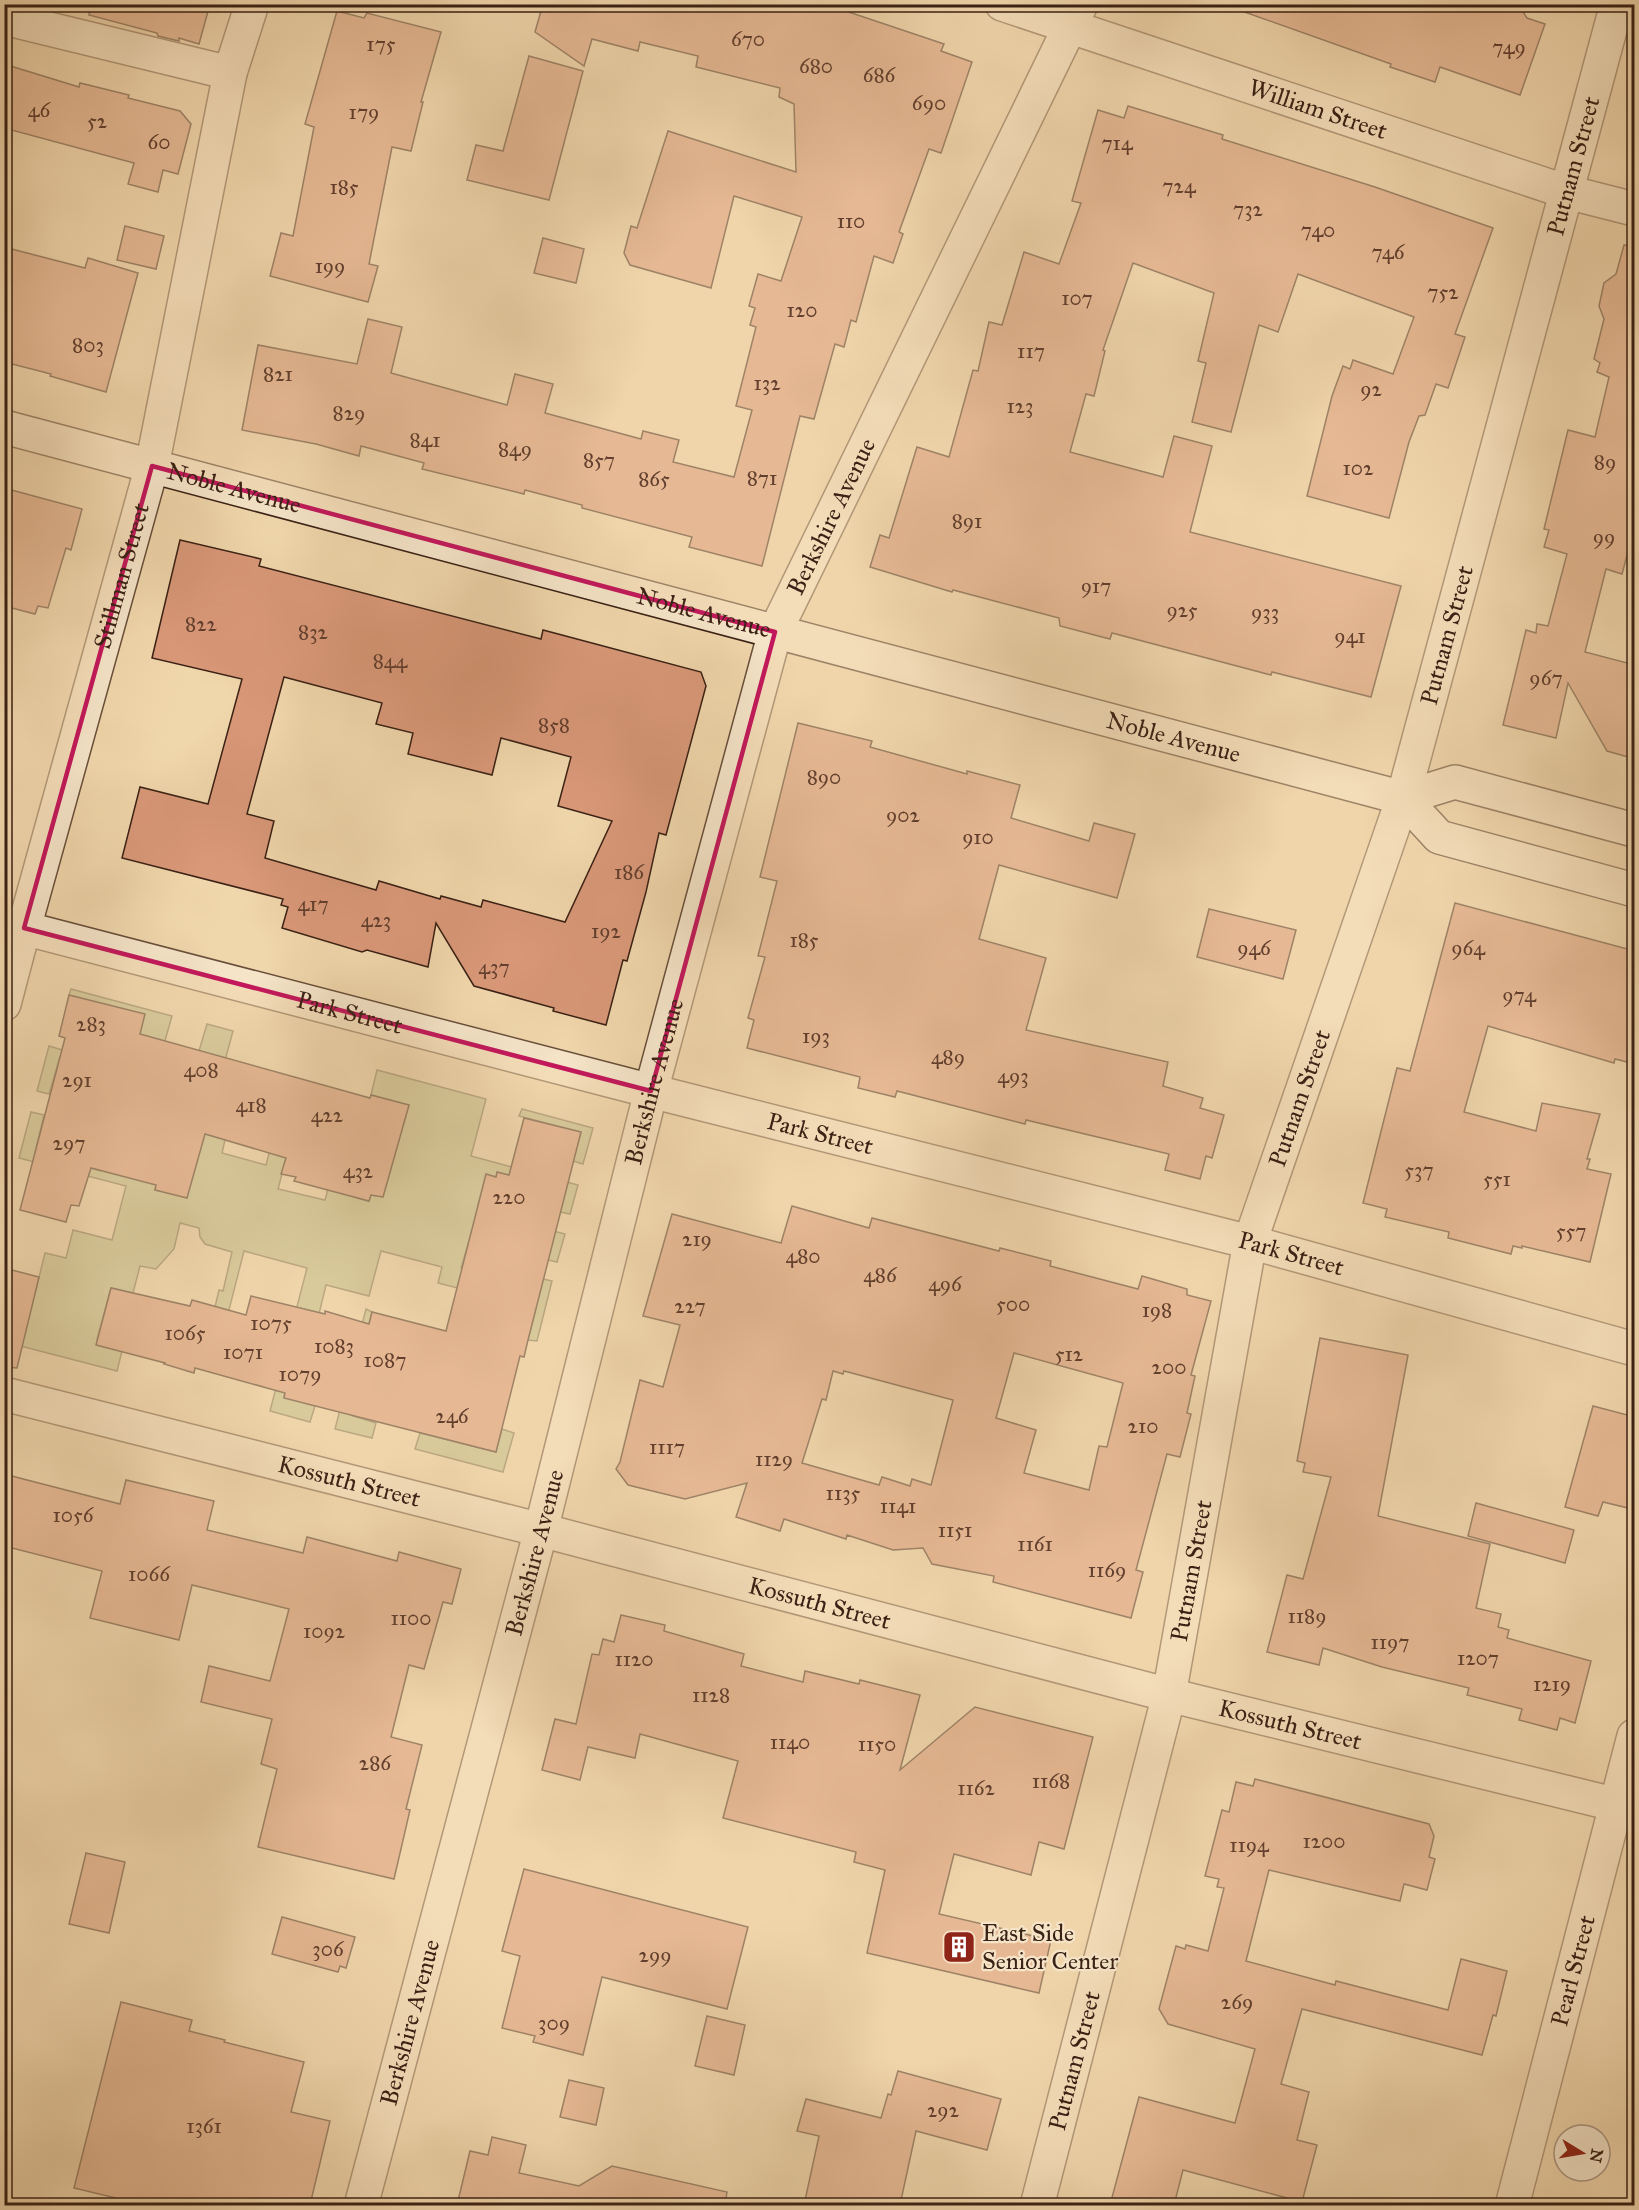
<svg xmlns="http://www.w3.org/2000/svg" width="1639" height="2210" viewBox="0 0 1639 2210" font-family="'IM FELL Great Primer',serif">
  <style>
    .green { fill: #bcbd87; stroke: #7b6f4e; stroke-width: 1.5; fill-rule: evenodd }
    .building { fill: #d99878; stroke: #3a2115; stroke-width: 1.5; fill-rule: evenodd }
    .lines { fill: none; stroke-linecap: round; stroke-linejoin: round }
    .minor-casing { stroke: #684e3a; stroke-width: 36 }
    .tertiary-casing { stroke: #684e3a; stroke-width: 36 }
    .secondary-casing { stroke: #3a2115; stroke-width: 36 }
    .minor { stroke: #f5e4c8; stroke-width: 33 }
    .tertiary { stroke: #f5e4c8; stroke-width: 33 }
    .secondary { stroke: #f5e4c8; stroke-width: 33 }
    .marked { fill: none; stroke: #c2185b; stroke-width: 4.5; stroke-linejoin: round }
    .labels { text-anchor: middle; stroke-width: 4.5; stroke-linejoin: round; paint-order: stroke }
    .number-label { font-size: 21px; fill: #623f2e }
    .street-label { font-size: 24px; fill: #3a2115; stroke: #f5e4c8 }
    .poi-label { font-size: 24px; fill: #3a2115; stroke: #f5e4c8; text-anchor: start }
  </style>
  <rect width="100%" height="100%" fill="#f0d6ab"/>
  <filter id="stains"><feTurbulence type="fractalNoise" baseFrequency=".00333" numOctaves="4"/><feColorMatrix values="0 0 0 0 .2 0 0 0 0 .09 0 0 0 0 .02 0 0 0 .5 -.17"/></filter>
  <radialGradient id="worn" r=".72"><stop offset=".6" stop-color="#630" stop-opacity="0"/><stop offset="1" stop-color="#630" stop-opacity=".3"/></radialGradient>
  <g class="green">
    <polygon points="71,989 172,1016 155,1076 98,1067 60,1057 49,1094 37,1091 49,1046 82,1056 69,995"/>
    <path d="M 207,1024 L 233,1031 L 213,1105 L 227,1131 L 222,1153 L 266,1165 L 279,1116 L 296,1121 L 278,1189 L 325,1200 L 340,1146 L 359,1192 L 357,1198 L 369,1201 L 371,1195 L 383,1197 L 409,1105 L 371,1095 L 377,1070 L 486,1099 L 471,1156 L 578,1185 L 570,1214 L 556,1211 L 497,1173 L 496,1177 L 486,1175 L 478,1205 L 489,1208 L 488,1214 L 565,1234 L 557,1262 L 548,1260 L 551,1247 L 473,1227 L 461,1268 L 540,1289 L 543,1279 L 552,1281 L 537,1341 L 528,1340 L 536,1308 L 438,1283 L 442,1267 L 381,1251 L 369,1296 L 326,1285 L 318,1318 L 307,1315 L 284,1397 L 315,1406 L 310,1422 L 270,1411 L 307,1268 L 244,1251 L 219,1349 L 206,1345 L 219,1290 L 223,1291 L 232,1252 L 205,1244 L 200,1237 L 199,1228 L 180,1223 L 174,1249 L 156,1269 L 140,1266 L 133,1293 L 111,1288 L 97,1339 L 101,1341 L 100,1346 L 122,1351 L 117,1371 L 5,1342 L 26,1330 L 45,1253 L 66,1258 L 73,1230 L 112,1240 L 126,1186 L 19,1158 L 31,1112 L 44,1115 L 35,1153 L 101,1171 L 199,1051 ZM 168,1139 L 186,1197 L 155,1190 Z"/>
    <polygon points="522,1109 593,1128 583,1164 573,1161 581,1132 519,1116"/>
    <polygon points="366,1309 372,1312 354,1380 361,1383 353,1416 376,1423 372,1438 335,1429"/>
    <polygon points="502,1429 514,1433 503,1472 415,1449 420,1433 496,1452"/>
  </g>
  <g class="building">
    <polygon points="90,4 210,4 199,44 179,38 179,41 158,36 157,33 89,15"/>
    <polygon points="543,4 825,4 944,44 941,51 972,62 941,153 929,149 899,232 903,234 893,263 874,256 856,322 851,320 844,347 835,344 814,419 800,416 762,566 689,547 692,537 582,508 582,505 525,490 524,494 422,469 424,463 361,446 359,456 316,444 242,430 258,345 357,364 368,319 402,327 391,373 507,405 515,374 553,384 545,413 641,439 643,431 679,440 673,462 734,477 752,410 736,406 756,327 750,325 755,308 749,306 758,274 781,281 802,217 734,196 711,288 630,265 624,253 631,226 637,228 668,131 796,172 794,104 779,97 780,88 696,67 698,56 640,42 638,51 592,39 584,66 535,32"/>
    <polygon points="1237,4 1518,4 1527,18 1545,24 1520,95 1440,67 1435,82 1390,67 1391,64 1236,9"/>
    <polygon points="337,11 364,18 367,13 441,32 421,102 423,102 411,151 392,147 369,264 378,266 368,302 270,276 281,233 293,236 314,127 305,124"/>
    <polygon points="529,56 583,71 549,200 467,180 476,145 503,151"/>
    <polygon points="4,64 79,87 80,83 129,95 128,98 180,111 191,124 178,174 163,170 158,192 128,184 134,163 4,128"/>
    <polygon points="1128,106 1223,135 1222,139 1375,187 1493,228 1455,334 1465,337 1448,388 1436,384 1425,415 1419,416 1409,442 1389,518 1307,496 1332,396 1343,366 1350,369 1353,360 1393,374 1414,317 1298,274 1278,332 1259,325 1231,432 1192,422 1206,363 1198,361 1214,293 1133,263 1103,350 1105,351 1094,396 1086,394 1070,452 1163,477 1174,436 1212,446 1190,532 1401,586 1371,697 1272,672 1271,675 1112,633 1110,639 1060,626 1059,618 953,590 952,592 870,567 880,535 889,538 917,447 949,457 973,370 978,371 989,322 1002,325 1024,252 1059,264 1081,203 1072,201 1098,110 1124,118"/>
    <polygon points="125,226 164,236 156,269 117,260"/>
    <polygon points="543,238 584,249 576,283 534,273"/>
    <polygon points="1624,245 1635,246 1635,526 1622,574 1606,569 1585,652 1635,665 1635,759 1607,751 1568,683 1556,738 1503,725 1526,630 1536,633 1537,624 1548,626 1567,554 1544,547 1549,530 1544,529 1568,430 1595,437 1609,377 1597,372 1600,363 1594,359 1604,319 1599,306 1604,283 1616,274"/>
    <polygon points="4,247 85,268 88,258 138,273 106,392 50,376 51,374 4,362"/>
    <polygon points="4,488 82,509 71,550 66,548 48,608 38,606 35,614 4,606"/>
    <path d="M 180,540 L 261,559 L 259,566 L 541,639 L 543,630 L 701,672 L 706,686 L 666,835 L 659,833 L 646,892 L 627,961 L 623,960 L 606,1025 L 553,1011 L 554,1008 L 474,986 L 436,923 L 428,967 L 367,950 L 362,952 L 282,928 L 288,907 L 281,905 L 283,899 L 122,858 L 140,787 L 208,804 L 242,679 L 152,658 ZM 284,677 L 382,703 L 376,724 L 413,733 L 408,754 L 492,775 L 501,738 L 571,757 L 558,806 L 612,821 L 565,922 L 483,900 L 481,907 L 441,896 L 440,899 L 379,881 L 376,890 L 265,858 L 274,821 L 247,814 Z"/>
    <polygon points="798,723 872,741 870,747 967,774 967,771 1020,785 1011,818 1089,841 1094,823 1135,834 1117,898 999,865 979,939 1046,958 1026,1030 1168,1062 1163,1086 1203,1098 1200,1108 1224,1115 1212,1158 1206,1156 1200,1179 1165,1170 1169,1154 1026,1120 1025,1124 897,1091 895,1097 858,1088 860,1077 747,1048 754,1020 748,1018 765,957 758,956 777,881 760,877"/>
    <polygon points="1455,903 1635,951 1635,1064 1615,1059 1614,1063 1488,1026 1464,1112 1536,1131 1542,1103 1600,1114 1587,1159 1590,1159 1587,1169 1611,1174 1590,1262 1522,1246 1522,1248 1513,1246 1511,1254 1448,1238 1449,1232 1385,1217 1387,1209 1363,1203 1397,1068 1410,1071"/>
    <polygon points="1209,909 1296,930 1283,979 1197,957"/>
    <polygon points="69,995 145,1014 140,1034 370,1098 371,1095 409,1105 383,1197 371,1195 369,1201 294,1181 296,1177 281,1174 286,1158 205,1134 187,1198 155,1190 156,1185 91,1168 79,1206 71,1205 66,1222 20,1210 65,1038 59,1036"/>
    <polygon points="524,1118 581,1132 528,1340 524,1357 520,1356 496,1452 284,1398 285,1393 195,1368 194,1373 164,1364 165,1363 96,1345 111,1288 190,1306 192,1300 246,1315 251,1296 325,1314 325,1311 369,1324 372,1312 446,1331 486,1174 496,1177 497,1172 509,1175"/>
    <path d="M 792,1206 L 869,1228 L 872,1218 L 999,1251 L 1000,1248 L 1051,1261 L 1050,1266 L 1138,1289 L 1142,1276 L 1187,1289 L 1187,1295 L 1211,1301 L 1191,1375 L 1195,1376 L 1187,1413 L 1191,1414 L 1180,1457 L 1167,1454 L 1136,1570 L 1143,1572 L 1131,1618 L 993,1582 L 994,1576 L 932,1564 L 923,1548 L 893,1550 L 847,1535 L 846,1539 L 784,1519 L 780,1531 L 736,1517 L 747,1483 L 685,1499 L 628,1485 L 616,1469 L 620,1462 L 640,1380 L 663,1387 L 680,1325 L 643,1316 L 672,1214 L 781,1243 ZM 1014,1353 L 1123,1383 L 1107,1447 L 1099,1446 L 1089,1490 L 1024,1473 L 1036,1430 L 996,1418 ZM 833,1371 L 843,1374 L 844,1371 L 953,1400 L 931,1485 L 912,1479 L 910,1486 L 882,1477 L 879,1485 L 802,1463 L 822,1399 L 826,1400 Z"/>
    <polygon points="4,1268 39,1277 17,1368 4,1367"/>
    <polygon points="1320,1338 1408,1355 1378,1516 1490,1544 1476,1608 1501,1614 1498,1627 1509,1630 1507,1638 1591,1661 1575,1723 1560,1718 1557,1730 1519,1720 1522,1709 1467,1695 1469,1688 1382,1667 1323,1648 1319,1665 1267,1652 1287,1575 1303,1579 1331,1477 1303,1472 1305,1463 1297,1461"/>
    <polygon points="1593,1406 1635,1417 1635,1484 1628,1508 1603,1502 1598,1516 1565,1507"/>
    <polygon points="4,1474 120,1504 126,1480 214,1501 207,1530 303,1553 307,1537 397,1561 399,1552 461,1569 452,1604 443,1602 424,1669 409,1665 391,1737 422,1745 406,1809 410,1810 394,1879 258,1847 277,1769 261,1764 272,1719 201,1702 209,1666 270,1681 289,1609 192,1585 179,1640 90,1618 102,1571 4,1546"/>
    <polygon points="1476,1503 1574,1530 1565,1563 1468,1536"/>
    <polygon points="621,1615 665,1625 664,1631 744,1654 741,1666 803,1682 805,1671 859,1684 860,1680 920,1695 900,1770 975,1707 1093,1737 1064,1849 1039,1842 1031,1875 954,1854 939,1914 1051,1940 1039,1993 867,1953 885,1870 854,1862 856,1852 723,1818 738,1761 640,1734 635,1758 588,1747 580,1780 542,1770 555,1719 576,1724 592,1654 599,1655 603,1639 614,1642"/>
    <polygon points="1255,1779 1429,1824 1434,1836 1429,1857 1435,1859 1427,1890 1404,1884 1400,1901 1269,1870 1246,1961 1335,1985 1336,1981 1448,2010 1461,1959 1507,1971 1496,2016 1493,2015 1482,2055 1302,2009 1281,2084 1309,2092 1297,2140 1317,2145 1302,2202 1183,2170 1174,2205 1110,2205 1139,2097 1235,2123 1255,2049 1168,2024 1159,2009 1176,1946 1185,1949 1186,1945 1208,1951 1224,1888 1217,1887 1219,1879 1205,1876 1222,1810 1229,1812 1236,1782 1253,1786"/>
    <polygon points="86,1853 125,1862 109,1933 69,1924"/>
    <polygon points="524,1869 748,1927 727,2009 602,1977 583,2055 533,2042 535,2036 502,2028 520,1956 502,1951"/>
    <polygon points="282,1917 355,1937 346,1968 340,1966 338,1972 272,1954"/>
    <polygon points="121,2002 192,2020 189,2031 225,2040 224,2042 304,2062 291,2112 330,2121 310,2205 145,2205 74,2188"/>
    <polygon points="707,2016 745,2025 734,2075 695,2066"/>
    <polygon points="898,2071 1001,2099 987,2150 916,2131 900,2205 804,2205 819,2136 797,2131 806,2099 881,2118 888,2094 891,2095"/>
    <polygon points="569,2080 604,2088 596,2125 560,2117"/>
    <polygon points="492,2137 526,2145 519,2173 579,2186 612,2166 727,2192 725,2205 457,2205 470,2151 488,2155"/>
  </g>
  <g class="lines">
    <g class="minor-casing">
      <g id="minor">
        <path id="s1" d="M 1002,4 L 1567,192 L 1634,209"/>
        <polyline points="4,18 230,73"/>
        <path id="s2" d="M 4,923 L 651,1091 L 1250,1242 L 1634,1349"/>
        <path id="s3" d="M 4,1004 L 24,928 L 152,466 L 230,73 L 252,4"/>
        <path id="s4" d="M 4,1394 L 541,1530 L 1169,1695 L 1634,1809"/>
        <path id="s5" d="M 1037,2206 L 1169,1695 L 1250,1242 L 1403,798 L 1617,4"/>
        <path id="s6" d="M 1512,2206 L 1634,1736"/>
      </g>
    </g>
    <g class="tertiary-casing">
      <g id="tertiary">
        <path id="s7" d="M 361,2206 L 541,1530 L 651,1091 L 775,632 L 1081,4"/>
      </g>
    </g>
    <g class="secondary-casing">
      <g id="secondary">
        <path id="s8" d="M 4,427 L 1403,798 L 1439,837 L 1634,890"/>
        <polyline points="1403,798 1455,782 1634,830"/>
      </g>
    </g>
    <use href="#minor" class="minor"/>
    <use href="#tertiary" class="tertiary"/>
    <use href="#secondary" class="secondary"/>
  </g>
  <path d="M0 0H1639V2210H0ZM 152,466 L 775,632 L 651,1091 L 24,928 Z" fill="#f0d6ab" fill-opacity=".55" fill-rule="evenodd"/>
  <path class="marked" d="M 152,466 L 775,632 L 651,1091 L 24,928 Z"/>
  <defs>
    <g id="building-square" transform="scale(1.725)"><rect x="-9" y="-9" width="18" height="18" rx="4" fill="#8f2418" stroke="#f5e4c8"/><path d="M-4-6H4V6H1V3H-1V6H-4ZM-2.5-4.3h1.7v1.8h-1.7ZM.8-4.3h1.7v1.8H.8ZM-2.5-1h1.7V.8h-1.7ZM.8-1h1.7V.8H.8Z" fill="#fff"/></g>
  </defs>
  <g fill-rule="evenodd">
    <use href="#building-square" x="959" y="1947"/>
  </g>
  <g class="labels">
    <g class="number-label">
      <text x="748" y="46">670</text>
      <text x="381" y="51">175</text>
      <text x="1509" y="54">749</text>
      <text x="816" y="73">680</text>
      <text x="879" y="82">686</text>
      <text x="929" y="110">690</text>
      <text x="39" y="117">46</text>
      <text x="364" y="119">179</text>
      <text x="97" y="128">52</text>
      <text x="159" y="149">60</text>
      <text x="1117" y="150">714</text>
      <text x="1179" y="193">724</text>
      <text x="344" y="194">185</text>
      <text x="1248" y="216">732</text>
      <text x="851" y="228">110</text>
      <text x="1318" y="237">740</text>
      <text x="1388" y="259">746</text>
      <text x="330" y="273">199</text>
      <text x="1443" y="299">752</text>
      <text x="1077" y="305">107</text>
      <text x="802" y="317">120</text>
      <text x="88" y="352">803</text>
      <text x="1031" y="358">117</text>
      <text x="278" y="381">821</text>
      <text x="767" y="390">132</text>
      <text x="1371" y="396">92</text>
      <text x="1020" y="413">123</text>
      <text x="349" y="420">829</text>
      <text x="425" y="447">841</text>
      <text x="515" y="456">849</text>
      <text x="599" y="467">857</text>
      <text x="1605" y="469">89</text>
      <text x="1358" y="475">102</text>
      <text x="762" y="485">871</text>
      <text x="654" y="486">865</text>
      <text x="967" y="528">891</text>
      <text x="1604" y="544">99</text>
      <text x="1096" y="593">917</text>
      <text x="1182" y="617">925</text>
      <text x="1265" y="619">933</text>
      <text x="201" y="631">822</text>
      <text x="313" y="639">832</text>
      <text x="1350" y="643">941</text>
      <text x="390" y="668">844</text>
      <text x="1546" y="685">967</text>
      <text x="554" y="732">858</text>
      <text x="824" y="784">890</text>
      <text x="903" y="822">902</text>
      <text x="978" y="844">910</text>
      <text x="629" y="879">186</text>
      <text x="313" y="911">417</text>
      <text x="376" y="927">423</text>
      <text x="606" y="938">192</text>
      <text x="804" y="947">185</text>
      <text x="1254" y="955">946</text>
      <text x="1468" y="955">964</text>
      <text x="494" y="974">437</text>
      <text x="1519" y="1002">974</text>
      <text x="91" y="1031">283</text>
      <text x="816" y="1043">193</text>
      <text x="948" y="1064">489</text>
      <text x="201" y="1077">408</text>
      <text x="1013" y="1083">493</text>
      <text x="77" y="1087">291</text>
      <text x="251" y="1112">418</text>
      <text x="327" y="1122">422</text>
      <text x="69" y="1150">297</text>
      <text x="1419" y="1177">537</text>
      <text x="358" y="1178">432</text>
      <text x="1497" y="1186">551</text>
      <text x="509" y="1204">220</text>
      <text x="1571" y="1238">557</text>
      <text x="697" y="1246">219</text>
      <text x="803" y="1263">480</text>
      <text x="880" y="1282">486</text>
      <text x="945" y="1291">496</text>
      <text x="1013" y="1311">500</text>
      <text x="690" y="1313">227</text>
      <text x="1157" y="1317">198</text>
      <text x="271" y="1330">1075</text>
      <text x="185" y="1340">1065</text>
      <text x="334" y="1353">1083</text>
      <text x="243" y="1359">1071</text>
      <text x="1069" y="1361">512</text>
      <text x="385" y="1367">1087</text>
      <text x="1169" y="1374">200</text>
      <text x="300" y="1381">1079</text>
      <text x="452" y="1423">246</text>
      <text x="1143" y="1433">210</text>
      <text x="667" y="1454">1117</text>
      <text x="774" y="1466">1129</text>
      <text x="843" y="1500">1135</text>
      <text x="898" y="1513">1141</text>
      <text x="73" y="1522">1056</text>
      <text x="955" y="1537">1151</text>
      <text x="1035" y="1551">1161</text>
      <text x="1107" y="1577">1169</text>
      <text x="149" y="1581">1066</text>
      <text x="1307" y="1623">1189</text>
      <text x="411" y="1625">1100</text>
      <text x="324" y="1638">1092</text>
      <text x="1390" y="1649">1197</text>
      <text x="1478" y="1665">1207</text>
      <text x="634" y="1666">1120</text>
      <text x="1552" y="1691">1219</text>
      <text x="711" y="1702">1128</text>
      <text x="790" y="1749">1140</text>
      <text x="877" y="1751">1150</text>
      <text x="375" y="1770">286</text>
      <text x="1051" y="1788">1168</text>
      <text x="976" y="1795">1162</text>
      <text x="1324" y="1848">1200</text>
      <text x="1249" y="1852">1194</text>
      <text x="328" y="1956">306</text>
      <text x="655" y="1962">299</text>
      <text x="1237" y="2009">269</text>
      <text x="554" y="2030">309</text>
      <text x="943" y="2117">292</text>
      <text x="204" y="2133">1361</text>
    </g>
    <g class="street-label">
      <text dy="8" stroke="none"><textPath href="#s1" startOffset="333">William Street</textPath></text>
      <text dy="8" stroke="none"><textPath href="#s5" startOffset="2112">Putnam Street</textPath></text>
      <text dy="8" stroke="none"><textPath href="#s8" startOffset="238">Noble Avenue</textPath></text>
      <text dy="8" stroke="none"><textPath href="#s7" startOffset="1756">Berkshire Avenue</textPath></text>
      <text dy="8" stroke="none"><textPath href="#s3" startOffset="444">Stillman Street</textPath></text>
      <text dy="8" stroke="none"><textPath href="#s8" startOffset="724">Noble Avenue</textPath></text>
      <text dy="8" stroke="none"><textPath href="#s5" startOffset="1626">Putnam Street</textPath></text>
      <text dy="8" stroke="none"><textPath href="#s8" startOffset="1210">Noble Avenue</textPath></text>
      <text dy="8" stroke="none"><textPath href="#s2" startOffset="357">Park Street</textPath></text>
      <text dy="8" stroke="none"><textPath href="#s7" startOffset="1162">Berkshire Avenue</textPath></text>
      <text dy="8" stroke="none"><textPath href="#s5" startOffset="1140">Putnam Street</textPath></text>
      <text dy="8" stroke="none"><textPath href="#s2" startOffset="843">Park Street</textPath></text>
      <text dy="8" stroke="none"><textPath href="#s2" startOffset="1329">Park Street</textPath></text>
      <text dy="8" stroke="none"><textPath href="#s4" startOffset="356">Kossuth Street</textPath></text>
      <text dy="8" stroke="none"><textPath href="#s7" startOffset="676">Berkshire Avenue</textPath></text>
      <text dy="8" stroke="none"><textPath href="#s5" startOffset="654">Putnam Street</textPath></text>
      <text dy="8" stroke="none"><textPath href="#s4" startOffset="842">Kossuth Street</textPath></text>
      <text dy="8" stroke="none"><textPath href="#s4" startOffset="1328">Kossuth Street</textPath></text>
      <text dy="8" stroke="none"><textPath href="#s6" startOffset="243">Pearl Street</textPath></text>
      <text dy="8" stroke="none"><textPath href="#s7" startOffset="190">Berkshire Avenue</textPath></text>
      <text dy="8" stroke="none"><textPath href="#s5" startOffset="150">Putnam Street</textPath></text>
    </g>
    <g class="poi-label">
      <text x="982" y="1941">East Side<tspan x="982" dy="28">Senior Center</tspan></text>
    </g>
  </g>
  <rect width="1639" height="2210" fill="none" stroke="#f0d6ab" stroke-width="24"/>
  <rect x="6" y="6" width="1627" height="2198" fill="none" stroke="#3a2115" stroke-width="3"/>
  <rect x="12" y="12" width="1615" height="2186" fill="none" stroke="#3a2115" stroke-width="1.5"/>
  <g transform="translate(1582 2153) rotate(101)"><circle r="28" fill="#f5e4c8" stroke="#aa9680" stroke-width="1.5"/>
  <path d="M0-4.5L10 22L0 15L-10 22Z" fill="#8f2418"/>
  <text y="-9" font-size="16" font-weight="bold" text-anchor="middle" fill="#3a2115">N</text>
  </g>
  <rect width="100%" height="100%" filter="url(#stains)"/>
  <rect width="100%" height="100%" fill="url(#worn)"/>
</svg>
